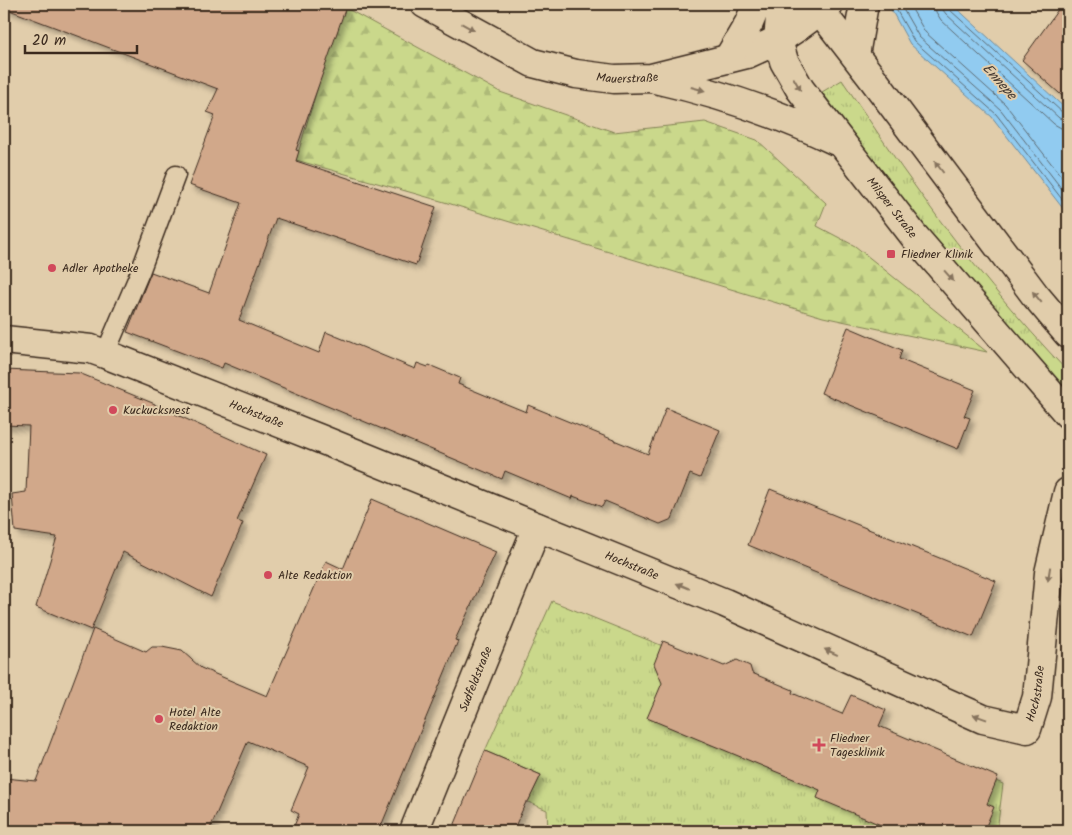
<svg xmlns="http://www.w3.org/2000/svg" width="1072" height="835" viewBox="0 0 1072 835" font-family="Kalam,sans-serif">
  <style>
    .grass { fill: url(#grass-tufts); stroke: #828154 }
    .forest { fill: url(#forest-firs); stroke: #828154 }
    .water { fill: #91cbf0; stroke: #6f8b9c }
    .lines { fill: none; stroke-linecap: round; stroke-linejoin: round }
    .shore { stroke: #5d6a72; stroke-width: 1 }
    .building { fill: #d1a88a; stroke: #3b2a1e; filter: url(#shadow) }
    .lane-casing { stroke: #3b2a1e; stroke-width: 21 }
    .street-casing { stroke: #3b2a1e; stroke-width: 31 }
    .secondary-casing { stroke: #3b2a1e; stroke-width: 31 }
    .lane { stroke: #e1cdab; stroke-width: 18 }
    .street { stroke: #e1cdab; stroke-width: 28 }
    .secondary { stroke: #e1cdab; stroke-width: 28 }
    .oneway { fill: #86735d }
    .poi-dot { fill: #d1495b; stroke: #e1cdab; stroke-width: 2 }
    .labels { text-anchor: middle; stroke-width: 4; stroke-linejoin: round; paint-order: stroke }
    .street-label { font-size: 12px; fill: #3b2a1e; stroke: #e1cdab }
    .poi-label { font-size: 12px; fill: #3b2a1e; stroke: #e1cdab; text-anchor: start }
    .water-label { font-size: 14px; font-style: italic; fill: #443a33; stroke: #e1cdab }
  </style>
  <defs>
    <pattern id="grass-tufts" width="24" height="20" patternUnits="userSpaceOnUse" patternTransform="scale(1.25)"><rect width="24" height="20" fill="#cad88b"/><path d="M3 7l-1-3M5 7V3M7 7l1-3M15 17l-1-3M17 17v-4M19 17l1-3" fill="none" stroke="#aeba78"/></pattern>
    <pattern id="forest-firs" width="22" height="20" patternUnits="userSpaceOnUse" patternTransform="scale(1.25)"><rect width="22" height="20" fill="#cad88b"/><path d="M5 1l3.5 6h-7zM16 11l3.5 6h-7z" fill="#aeba78"/></pattern>
    <filter id="shadow"><feDropShadow dx="4.5" dy="4.5" stdDeviation="2.5" flood-color="#0004"/></filter>
  </defs>
  <rect width="100%" height="100%" fill="#e1cdab"/>
  <filter id="ink" filterUnits="userSpaceOnUse"><feTurbulence type="fractalNoise" baseFrequency=".02" numOctaves="2"/><feDisplacementMap in="SourceGraphic" scale="10" xChannelSelector="R" yChannelSelector="G"/><feConvolveMatrix kernelMatrix="1 2 1 2 8 2 1 2 1" color-interpolation-filters="sRGB"/></filter>
  <g filter="url(#ink)">
    <g class="grass">
      <path d="M 842,80 C 868,118 894,158 922,196 C 966,257 1016,317 1068,372 L 1068,395 L 916,216 L 822,92 Z"/>
      <polygon points="552,601 1003,784 997,831 548,831 547,810 528,802 541,775 485,751"/>
    </g>
    <polygon class="forest" points="342,6 500,92 614,132 705,122 757,140 826,203 817,226 855,246 987,352 823,317 441,201 296,160"/>
    <polygon class="water" points="888,4 952,4 1068,111 1068,215 992,117 910,44"/>
    <g class="lines">
      <g class="shore">
        <polyline points="893,4 914,41 996,114 1068,207"/>
        <polyline points="900,4 919,37 1001,110 1068,197"/>
        <polyline points="909,4 925,32 1005,104 1068,185"/>
        <polyline points="935,4 936,12 941,20 1054,124 1061,128 1068,129"/>
        <polyline points="942,4 943,10 946,14 1059,118 1068,121"/>
        <polyline points="948,4 950,10 1063,113 1068,115"/>
      </g>
    </g>
    <g class="building">
      <polygon points="4,4 347,4 296,150 299,151 296,161 436,207 416,265 276,218 239,320 319,353 326,332 415,369 417,363 428,367 429,365 460,378 458,384 526,412 528,405 648,454 666,408 720,430 700,478 690,474 672,519 660,524 605,501 602,507 573,496 572,499 505,471 502,479 224,363 222,368 127,332 151,272 209,293 241,203 189,185 215,115 207,112 218,89 4,8"/>
      <polygon points="1062,4 1068,4 1068,101 1022,60"/>
      <polygon points="848,327 902,350 899,359 975,390 964,416 970,418 958,449 821,393"/>
      <polygon points="4,370 79,373 155,404 155,405 266,455 237,521 243,523 211,597 123,552 91,630 36,607 57,537 15,531 12,494 26,492 29,426 4,425"/>
      <polygon points="770,489 996,581 973,637 748,545"/>
      <polygon points="372,499 496,552 455,640 458,641 379,831 292,831 299,814 291,810 309,767 248,741 209,831 4,831 4,778 36,781 93,629 146,652 152,647 162,647 182,651 201,668 267,696 326,561 343,569"/>
      <polygon points="663,641 724,666 737,660 750,666 752,673 793,690 792,693 842,714 851,695 886,710 879,726 998,777 987,804 994,807 984,831 895,831 817,798 820,790 647,718 662,683 654,664"/>
      <polygon points="485,751 541,775 528,802 526,802 513,831 452,831"/>
    </g>
    <g class="lines">
      <g class="lane-casing">
        <polyline id="lane" points="105,354 140,272 176,175"/>
      </g>
      <g class="street-casing">
        <g id="street">
          <path id="s1" d="M 4,340 L 91,349 L 105,354 L 318,438 L 725,603 L 983,719 L 1027,729 L 1037,697 L 1049,573 L 1068,492"/>
          <path id="s2" d="M 414,831 L 537,527"/>
        </g>
      </g>
      <g class="secondary-casing">
        <g id="secondary">
          <path id="s3" d="M 425,4 L 533,63 L 576,74 L 614,79 L 651,78 L 747,54 L 778,40 L 799,26 L 829,4"/>
          <path id="s4" d="M 785,4 L 780,18 L 778,40 L 784,61 L 800,89 L 914,236 L 1068,414"/>
          <polyline points="815,4 873,79 1035,295 1068,334"/>
          <polyline points="855,55 864,4"/>
          <polyline points="729,57 749,23 757,4"/>
          <path d="M 655,79 C 717,93 778,113 836,141"/>
        </g>
      </g>
      <use href="#lane" class="lane"/>
      <use href="#street" class="street"/>
      <use href="#secondary" class="secondary"/>
    </g>
    <defs><path id="oneway-solid" d="M-6-.8H1V-3.2L6.5 0L1 3.2V.8H-6Z" transform="scale(1.25)"/></defs>
    <g class="oneway">
      <use href="#oneway-solid" transform="translate(468 27) rotate(29)"/>
      <use href="#oneway-solid" transform="translate(797 84) rotate(60)"/>
      <use href="#oneway-solid" transform="translate(698 89) rotate(15)"/>
      <use href="#oneway-solid" transform="translate(939 167) rotate(-127)"/>
      <use href="#oneway-solid" transform="translate(949 276) rotate(49)"/>
      <use href="#oneway-solid" transform="translate(1037 297) rotate(-129)"/>
      <use href="#oneway-solid" transform="translate(1049 574) rotate(99)"/>
      <use href="#oneway-solid" transform="translate(683 586) rotate(-158)"/>
      <use href="#oneway-solid" transform="translate(831 652) rotate(-156)"/>
      <use href="#oneway-solid" transform="translate(980 717) rotate(-160)"/>
    </g>
  </g>
  <g class="poi-dot">
    <rect x="886" y="249" width="10" height="10" rx="2.5"/>
    <circle cx="52" cy="268" r="5"/>
    <circle cx="113" cy="410" r="5"/>
    <circle cx="268" cy="575" r="5"/>
    <circle cx="159" cy="719" r="5"/>
    <path d="M816.5 737.5h5v5h5v5h-5v5h-5v-5h-5v-5h5z"/>
  </g>
  <g class="labels">
    <g class="street-label">
      <text dy="4" stroke="none"><textPath href="#s3" startOffset="219">Mauerstraße</textPath></text>
      <text dy="4" stroke="none"><textPath href="#s4" startOffset="241">Milsper Straße</textPath></text>
      <text dy="4" stroke="none"><textPath href="#s1" startOffset="265">Hochstraße</textPath></text>
      <text dy="4" stroke="none"><textPath href="#s1" startOffset="670">Hochstraße</textPath></text>
      <text dy="4" stroke="none"><textPath href="#s2" startOffset="164">Sudfeldstraße</textPath></text>
      <text dy="4" stroke="none"><textPath href="#s1" startOffset="1135">Hochstraße</textPath></text>
    </g>
    <g class="poi-label">
      <text x="901" y="258">Fliedner Klinik</text>
      <text x="62" y="272">Adler Apotheke</text>
      <text x="123" y="414">Kuckucksnest</text>
      <text x="278" y="579">Alte Redaktion</text>
      <text x="169" y="716">Hotel Alte<tspan x="169" dy="14">Redaktion</tspan></text>
      <text x="830" y="742">Fliedner<tspan x="830" dy="14">Tagesklinik</tspan></text>
    </g>
    <g class="water-label">
      <text transform="translate(1000 81) rotate(48)" y="5">Ennepe</text>
    </g>
  </g>
  <rect width="1072" height="835" fill="none" stroke="#e1cdab" stroke-width="20"/>
  <rect x="10" y="10" width="1052" height="815" fill="none" stroke="#3b2a1e" stroke-width="2" filter="url(#ink)"/>
  <path d="M25 45v8h112v-8" fill="none" stroke="#3b2a1e" stroke-width="2.5"/>
  <text x="32" y="45" font-size="15" fill="#3b2a1e" stroke="#e1cdab" stroke-width="4" paint-order="stroke">20 m</text>
</svg>
